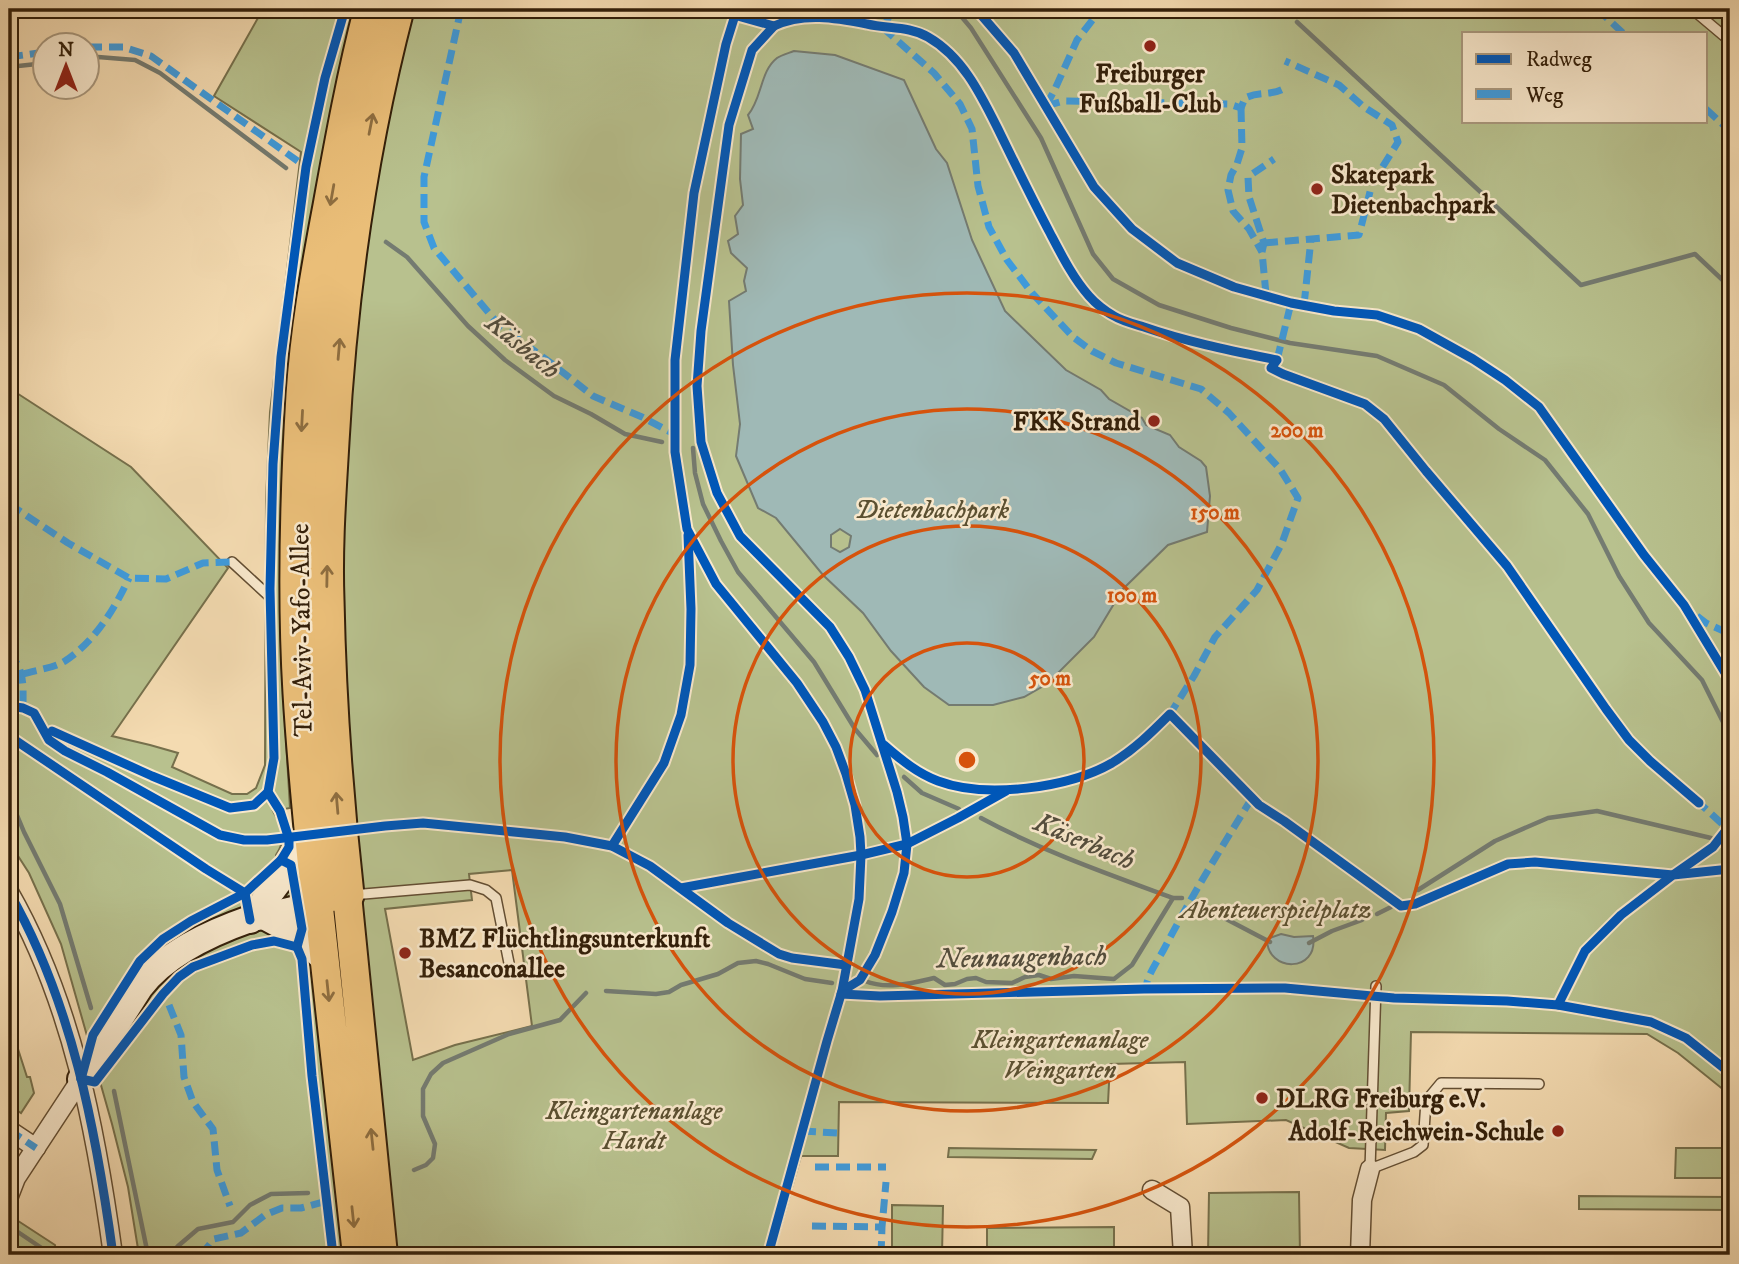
<svg xmlns="http://www.w3.org/2000/svg" width="1739" height="1264" viewBox="0 0 1739 1264" font-family="'IM FELL DW Pica',serif">
  <style>
    .green { fill: #b8c18e; stroke: #76704c; stroke-width: 2; fill-rule: evenodd }
    .water { fill: #9fb9b6; stroke: #747b71; stroke-width: 2; fill-rule: evenodd }
    .lines { fill: none; stroke-linecap: round; stroke-linejoin: round }
    .stream { stroke: #747b71; stroke-width: 4.5 }
    .lane-casing { stroke: #634e33; stroke-width: 12 }
    .street-casing { stroke: #634e33; stroke-width: 21 }
    .secondary-casing { stroke: #331f09; stroke-width: 30 }
    .primary-casing { stroke: #331f09; stroke-width: 32 }
    .highway-casing { stroke: #331f09; stroke-width: 37 }
    .lane { stroke: #f8e8cc; stroke-width: 9 }
    .street { stroke: #f8e8cc; stroke-width: 18 }
    .secondary { stroke: #f8e8cc; stroke-width: 26 }
    .primary { stroke: #eabe78; stroke-width: 28 }
    .highway { stroke: #eabe78; stroke-width: 33 }
    .quiet { stroke: #3e9bdd; stroke-width: 7; stroke-dasharray: 14 7; stroke-linecap: butt }
    .cycleway-casing { stroke: #f8e8cc; stroke-width: 13 }
    .cycleway { stroke: #0057b8; stroke-width: 9 }
    .oneway { stroke: #8e6e40 }
    .ring { fill: none; stroke: #d6530c; stroke-width: 3.5 }
    .poi-dot { fill: #8f2418; stroke: #f8e8cc; stroke-width: 2.5 }
    .labels { text-anchor: middle; stroke-width: 5; stroke-linejoin: round; paint-order: stroke }
    .poi-label { font-size: 26px; font-weight: bold; fill: #331f09; stroke: #f8e8cc; text-anchor: start }
    .park-label { font-size: 26px; font-style: italic; fill: #5b5031; stroke: #f8e8cc }
    .street-label { font-size: 26px; fill: #331f09; stroke: #f8e8cc }
    .water-label { font-size: 28px; font-style: italic; fill: #534d3d; stroke: #f8e8cc }
    .centre { fill: #d6530c; stroke: #f8e8cc; stroke-width: 3.5 }
    .ring-label { font-size: 21px; text-anchor: middle; font-weight: bold; fill: #d6530c; stroke: #f8e8cc; stroke-width: 5; stroke-linejoin: round; paint-order: stroke }
  </style>
  <rect width="100%" height="100%" fill="#f4dbb1"/>
  <filter id="stains"><feTurbulence type="fractalNoise" baseFrequency=".00286" numOctaves="4"/><feColorMatrix values="0 0 0 0 .2 0 0 0 0 .09 0 0 0 0 .02 0 0 0 .5 -.17"/></filter>
  <radialGradient id="worn" r=".72"><stop offset=".6" stop-color="#630" stop-opacity="0"/><stop offset="1" stop-color="#630" stop-opacity=".3"/></radialGradient>
  <g class="green">
    <path d="M 263,9 L 365,9 L 284,563 L 284,706 L 290,808 L 273,811 C 283,829 288,836 276,855 L 318,968 L 346,1255 L 139,1255 L 128,1187 L 112,1124 L 61,944 L 29,873 L 9,842 L 9,388 L 131,467 L 228,568 L 112,736 L 150,745 L 178,753 L 172,767 L 232,794 L 247,794 L 256,788 L 265,765 L 266,501 L 270,412 L 301,152 L 214,96 Z"/>
    <path d="M 411,9 L 1716,9 L 1730,21 L 1730,1095 L 1678,1053 L 1647,1034 L 1411,1032 L 1409,1111 L 1386,1113 L 1385,1150 L 1349,1148 L 1286,1120 L 1187,1124 L 1185,1062 L 1110,1064 L 1108,1103 L 839,1102 L 838,1156 L 801,1156 L 773,1255 L 394,1255 L 334,610 L 354,283 ZM 1464,33 L 1706,33 L 1706,121 L 1464,121 ZM 512,870 L 532,1026 L 455,1045 L 413,1060 L 385,909 L 472,900 L 469,874 Z"/>
    <polygon points="9,1021 27,1077 30,1077 34,1093 21,1113 9,1105"/>
    <polygon points="949,1148 1096,1150 1092,1159 948,1157"/>
    <polygon points="1676,1148 1722,1148 1722,1178 1675,1178"/>
    <polygon points="1299,1192 1300,1255 1208,1255 1209,1193"/>
    <polygon points="1579,1196 1730,1197 1730,1210 1579,1209"/>
    <polygon points="892,1205 943,1206 942,1255 892,1255"/>
    <polygon points="9,1215 55,1245 56,1255 9,1255"/>
    <polygon points="1114,1227 1114,1255 987,1255 987,1228"/>
  </g>
  <g class="water">
    <path d="M 794,51 L 835,55 L 904,80 L 936,149 L 947,163 L 972,240 L 1005,311 L 1066,370 L 1101,390 L 1109,399 L 1142,418 L 1146,425 L 1170,435 L 1179,447 L 1201,461 L 1206,467 L 1210,496 L 1207,532 L 1168,545 L 1123,589 L 1094,637 L 1047,684 L 1024,697 L 993,705 L 949,705 L 924,687 L 891,651 L 863,613 L 823,575 L 776,518 L 758,508 L 736,456 L 740,424 L 733,365 L 729,301 L 746,291 L 744,281 L 747,268 L 731,253 L 728,241 L 738,234 L 735,216 L 743,205 L 740,179 L 741,134 L 753,129 L 748,115 C 762,99 760,71 777,58 C 781,55 789,53 794,51 ZM 840,529 L 851,536 L 849,547 L 840,552 L 831,547 L 831,535 Z"/>
    <path d="M 1281,934 L 1294,937 L 1313,936 C 1319,973 1267,973 1267,939 Z"/>
  </g>
  <g class="lines">
    <g class="stream">
      <polyline points="955,9 971,28 1041,138 1093,254 1113,279 1159,305 1231,328 1290,343 1377,356 1444,385 1499,429 1545,460 1588,514 1619,576 1649,623 1702,680 1730,736"/>
      <polyline points="1297,22 1581,285 1695,254 1730,287"/>
      <polyline points="88,58 98,57 135,60 160,73 286,168"/>
      <polyline points="9,67 46,63"/>
      <polyline points="386,242 407,257 468,326 505,360 554,396 591,414 625,434 662,442"/>
      <polyline points="693,448 695,473 703,504 721,541 738,572 814,662 855,729 877,755"/>
      <polyline points="904,777 922,793 959,809"/>
      <polyline points="9,796 24,832 60,904 91,1008"/>
      <path d="M 981,818 C 1042,851 1108,874 1173,898"/>
      <polyline points="1723,844 1730,843"/>
      <polyline points="1418,890 1495,841 1548,818 1597,811 1711,838"/>
      <polyline points="1207,909 1270,942"/>
      <polyline points="1377,914 1391,907"/>
      <polyline points="1309,943 1332,931 1362,920"/>
      <path d="M 865,981 C 887,990 912,983 934,978 L 945,985 L 955,984 L 967,979 L 976,978 L 986,982 L 1012,983 L 1025,977 L 1039,975 L 1051,979 L 1074,976 L 1114,979 L 1132,965 L 1173,898 L 1182,898"/>
      <polyline points="606,991 656,994 669,992 681,985 718,974 738,963 756,961 768,964 805,979 832,983"/>
      <polyline points="114,1091 148,1255"/>
      <polyline points="414,1170 426,1165 433,1158 435,1144 423,1116 423,1089 431,1074 443,1063 509,1034 560,1020 586,993"/>
      <polyline points="9,1226 52,1255"/>
      <polyline points="146,1250 157,1255"/>
      <polyline points="170,1255 178,1246 198,1229 233,1222 250,1205 271,1194 308,1193"/>
    </g>
    <g class="lane-casing">
      <g id="lane">
        <polyline points="1692,9 1730,41"/>
        <polyline points="232,562 270,597"/>
        <polyline points="352,895 470,885 486,890 496,898 509,963"/>
        <polyline points="1376,986 1370,1169 1414,1152 1423,1145 1426,1101 1441,1083 1539,1084"/>
      </g>
    </g>
    <g class="street-casing">
      <g id="street">
        <path d="M 9,892 C 72,1002 96,1130 113,1255"/>
        <polyline points="9,1130 36,1148"/>
        <polyline points="1152,1190 1180,1207 1183,1255"/>
        <polyline points="9,1196 16,1178 81,1079"/>
        <polyline points="1360,1255 1362,1200 1370,1169"/>
      </g>
    </g>
    <g class="secondary-casing">
      <g id="secondary">
        <polyline points="264,916 301,936 324,959"/>
        <polyline points="250,920 291,865 311,830"/>
        <path d="M 81,1079 L 140,987 C 166,953 210,933 250,919 C 266,914 283,914 298,908 C 305,906 312,902 318,899"/>
      </g>
    </g>
    <g class="primary-casing">
      <polyline id="primary" points="357,1255 318,899 347,895 383,1255"/>
    </g>
    <g class="highway-casing">
      <g id="highway">
        <path d="M 347,895 C 336,797 329,699 327,600 C 325,547 329,494 332,442 C 340,295 360,151 397,9"/>
        <path d="M 318,899 C 311,830 304,762 300,693 C 294,594 297,494 303,395 C 307,332 318,269 330,206 C 342,140 354,74 371,9"/>
      </g>
    </g>
    <use href="#lane" class="lane"/>
    <use href="#street" class="street"/>
    <use href="#secondary" class="secondary"/>
    <use href="#primary" class="primary"/>
    <use href="#highway" class="highway"/>
    <g class="quiet">
      <polyline points="461,9 424,177 424,222 434,248 499,325 551,363 593,396 642,417 674,434"/>
      <polyline points="893,9 883,28 934,73 960,104 972,129 978,186 989,227 1007,260 1032,293 1073,337 1092,351 1116,363 1201,389 1229,413 1280,469 1298,498 1282,543 1257,590 1215,637 1194,676 1170,714"/>
      <polyline points="1597,9 1623,33"/>
      <polyline points="88,47 123,47 151,56 306,167"/>
      <polyline points="9,57 46,52"/>
      <path d="M 1046,106 L 1063,101 L 1229,104 L 1241,108 L 1245,98 C 1260,91 1272,96 1285,88"/>
      <polyline points="1046,106 1055,89 1077,40 1101,9"/>
      <polyline points="1241,108 1242,148 1237,164 1231,175 1228,190 1233,211 1249,229 1262,252"/>
      <polyline points="1706,109 1730,131"/>
      <polyline points="1264,243 1359,235 1372,184 1398,142 1392,125 1364,107 1339,85 1285,61"/>
      <polyline points="1266,294 1262,252 1264,243 1249,197 1248,177 1274,159"/>
      <polyline points="1304,305 1311,239"/>
      <polyline points="1277,360 1291,303"/>
      <polyline points="9,504 68,543 129,578 166,579 203,563 232,562"/>
      <polyline points="1697,616 1706,623 1730,634"/>
      <path d="M 9,652 C 25,671 23,684 23,708"/>
      <path d="M 23,674 C 36,670 54,668 65,661 C 95,641 114,610 129,578"/>
      <polyline points="1696,800 1730,831"/>
      <path d="M 1145,994 C 1145,978 1157,962 1164,949 C 1191,897 1221,848 1252,798"/>
      <polyline points="169,1005 181,1035 184,1077 193,1102 213,1129 217,1170 230,1206"/>
      <polyline points="9,1130 36,1148"/>
      <polyline points="802,1131 837,1133"/>
      <polyline points="815,1167 886,1167"/>
      <polyline points="812,1226 882,1227"/>
      <polyline points="201,1255 214,1239 241,1233 265,1215 282,1208 301,1208 327,1201"/>
      <polyline points="881,1255 882,1227 886,1182"/>
    </g>
    <g class="cycleway-casing">
      <g id="cycleway">
        <polyline points="737,9 726,44 694,193 675,360 675,452 687,529 716,584 797,683 823,722 836,747 846,774 855,805 860,837 861,855 859,899 842,991 827,1041 768,1255"/>
        <polyline points="976,9 1014,53 1094,187 1132,229 1177,263 1234,287 1291,303 1334,311 1377,315 1419,329 1473,359 1505,380 1539,407 1644,555 1684,605 1730,681"/>
        <path d="M 734,15 L 774,26 C 803,12 836,18 867,24 C 888,29 909,26 928,37 C 963,57 981,95 998,129 C 1015,164 1032,199 1050,233 C 1061,254 1073,278 1089,296 C 1095,303 1106,312 1114,316 C 1122,321 1134,324 1144,327 C 1187,342 1233,351 1277,360 L 1271,368 L 1283,374 L 1365,404 L 1384,419 L 1426,471 L 1507,566 L 1606,709 L 1629,740 L 1650,761 L 1699,803"/>
        <polyline points="774,26 752,50 729,125 701,331 697,386 701,442 717,493 740,536 830,627 849,657 865,690 897,792 903,817 907,844 904,873 892,912 875,955 860,980 842,991"/>
        <polyline points="9,706 23,708 34,713 49,740 65,751 107,772 220,835 244,840 267,840 385,826 423,823 565,837 612,846 650,866 728,923 779,954 792,958 846,965"/>
        <polyline points="52,731 152,776 230,808 254,805 268,792"/>
        <polyline points="9,736 206,869 245,893 250,920"/>
        <path d="M 884,745 C 900,759 917,773 938,781 C 986,799 1068,788 1112,763 C 1135,749 1151,733 1170,714 L 1259,805 L 1284,821 L 1401,906 L 1415,904 L 1508,864 L 1535,862 L 1673,875 L 1713,847 L 1727,829"/>
        <polyline points="612,846 664,763 681,715 690,665 691,609 688,535"/>
        <polyline points="281,860 291,865 302,929 297,947 302,959 312,1076 333,1255"/>
        <polyline points="681,888 861,855 907,844 958,818 1006,791"/>
        <path d="M 9,892 C 72,1002 96,1130 113,1255"/>
        <polyline points="841,994 880,996 1144,989 1285,988 1394,998 1507,1001 1558,1005 1651,1022 1686,1038 1730,1073"/>
        <polyline points="1558,1005 1585,951 1621,915 1673,875 1730,869"/>
        <polyline points="81,1079 93,1035 140,961 163,939 191,921 245,893 281,860 289,847 289,839 280,811 268,792 274,758 270,589 273,464 281,357 306,167 325,78 345,9"/>
        <polyline points="81,1079 95,1082 163,994 179,977 193,967 252,945 274,941 297,947"/>
      </g>
    </g>
    <use href="#cycleway" class="cycleway"/>
  </g>
  <defs><path id="oneway-shaft" d="M-6 0H5M1.5-3L5.5 0L1.5 3" fill="none" stroke-width="1.6" stroke-linecap="round" stroke-linejoin="round" transform="scale(1.75)"/></defs>
  <g class="oneway">
    <use href="#oneway-shaft" transform="translate(371 124) rotate(-79)"/>
    <use href="#oneway-shaft" transform="translate(332 195) rotate(100)"/>
    <use href="#oneway-shaft" transform="translate(339 349) rotate(-85)"/>
    <use href="#oneway-shaft" transform="translate(302 421) rotate(93)"/>
    <use href="#oneway-shaft" transform="translate(327 576) rotate(-89)"/>
    <use href="#oneway-shaft" transform="translate(337 803) rotate(-95)"/>
    <use href="#oneway-shaft" transform="translate(328 991) rotate(84)"/>
    <use href="#oneway-shaft" transform="translate(372 1139) rotate(-96)"/>
    <use href="#oneway-shaft" transform="translate(353 1217) rotate(84)"/>
  </g>
  <g class="ring">
    <circle cx="967" cy="760" r="117"/>
    <circle cx="967" cy="760" r="234"/>
    <circle cx="967" cy="760" r="351"/>
    <circle cx="967" cy="760" r="467"/>
  </g>
  <g class="poi-dot">
    <circle cx="1150" cy="46" r="7"/>
    <circle cx="1317" cy="189" r="7"/>
    <circle cx="1154" cy="421" r="7"/>
    <circle cx="405" cy="953" r="7"/>
    <circle cx="1262" cy="1098" r="7"/>
    <circle cx="1558" cy="1131" r="7"/>
  </g>
  <g class="labels">
    <g class="poi-label">
      <text x="1150" y="82" text-anchor="middle">Freiburger<tspan x="1150" dy="30">Fußball-Club</tspan></text>
      <text x="1331" y="183">Skatepark<tspan x="1331" dy="30">Dietenbachpark</tspan></text>
      <text x="1140" y="430" text-anchor="end">FKK Strand</text>
      <text x="419" y="947">BMZ Flüchtlingsunterkunft<tspan x="419" dy="30">Besanconallee</tspan></text>
      <text x="1276" y="1107">DLRG Freiburg e.V.</text>
      <text x="1544" y="1140" text-anchor="end">Adolf-Reichwein-Schule</text>
    </g>
    <g class="park-label">
      <text x="932" y="518">Dietenbachpark</text>
      <text x="1276" y="918">Abenteuerspielplatz</text>
      <text x="1060" y="1048">Kleingartenanlage<tspan x="1060" dy="30">Weingarten</tspan></text>
      <text x="634" y="1119">Kleingartenanlage<tspan x="634" dy="30">Hardt</tspan></text>
    </g>
    <g class="street-label">
      <text transform="translate(301 630) rotate(-91)" y="9">Tel-Aviv-Yafo-Allee</text>
    </g>
    <g class="water-label">
      <text transform="translate(524 345) rotate(39)" y="10">Käsbach</text>
      <text transform="translate(1085 840) rotate(23)" y="10">Käserbach</text>
      <text transform="translate(1022 956) rotate(-1)" y="10">Neunaugenbach</text>
    </g>
  </g>
  <circle cx="967" cy="760" r="10" class="centre"/>
  <g class="ring-label">
    <text x="1297" y="437">200 m</text>
    <text x="1215" y="519">150 m</text>
    <text x="1132" y="602">100 m</text>
    <text x="1050" y="685">50 m</text>
  </g>
  <rect width="1739" height="1264" fill="none" stroke="#f4dbb1" stroke-width="35"/>
  <rect x="10" y="10" width="1718" height="1243" fill="none" stroke="#331f09" stroke-width="3.5"/>
  <rect x="18" y="18" width="1704" height="1229" fill="none" stroke="#331f09" stroke-width="2"/>
  <rect x="1462" y="32" width="245" height="91" fill="#f8e8cc" stroke="#a9987e" stroke-width="2"/>
  <rect x="1476" y="54" width="35" height="10" fill="#0057b8" stroke="#a9987e" stroke-width="2"/>
  <text x="1526" y="66" font-size="21" fill="#331f09">Radweg</text>
  <rect x="1476" y="89" width="35" height="10" fill="#3e9bdd" stroke="#a9987e" stroke-width="2"/>
  <text x="1526" y="102" font-size="21" fill="#331f09">Weg</text>
  <g transform="translate(66 66)"><circle r="33" fill="#f8e8cc" stroke="#a9987e" stroke-width="2"/>
  <path d="M0-5L12 26L0 18L-12 26Z" fill="#8f2418"/>
  <text y="-10" font-size="19" font-weight="bold" text-anchor="middle" fill="#331f09">N</text>
  </g>
  <rect width="100%" height="100%" filter="url(#stains)"/>
  <rect width="100%" height="100%" fill="url(#worn)"/>
</svg>
